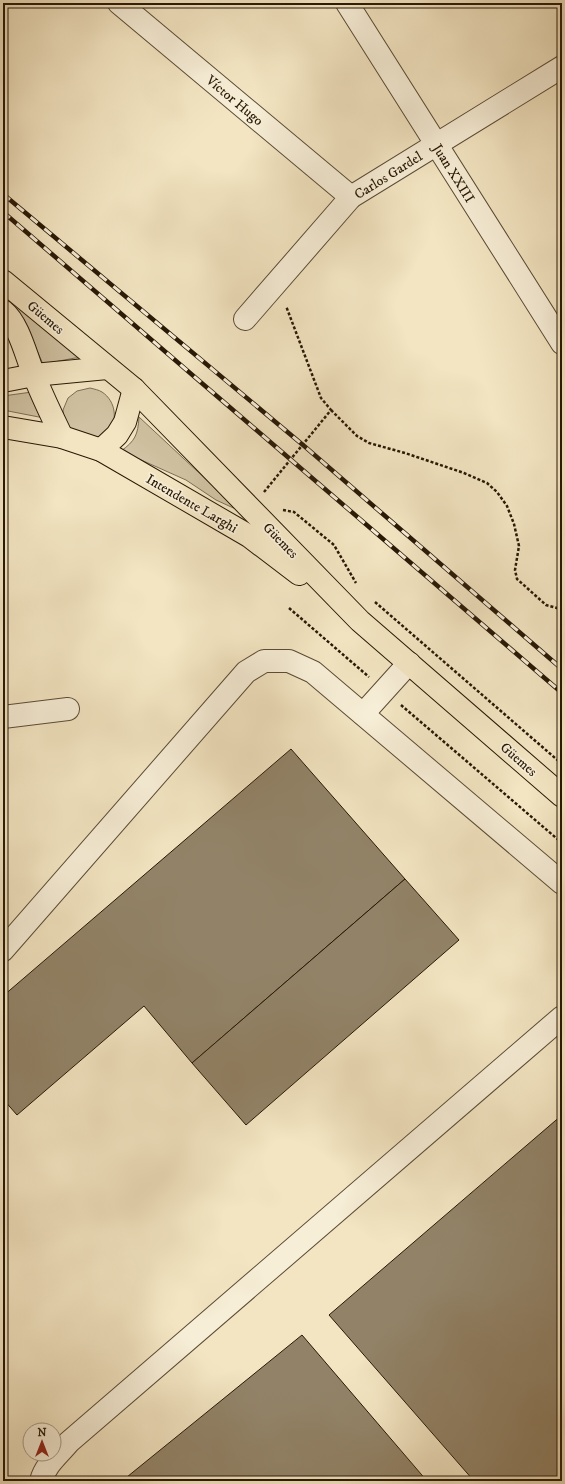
<svg xmlns="http://www.w3.org/2000/svg" width="565" height="1484" viewBox="0 0 565 1484" font-family="'IM FELL DW Pica',serif">
  <style>
    .green { fill: #d0c2a2; stroke: #7c6d54 }
    .building { fill: #928368; stroke: #281806 }
    .lines { fill: none; stroke-linecap: round; stroke-linejoin: round }
    .minor-casing { stroke: #5b4b35; stroke-width: 24 }
    .major-casing { stroke: #281806; stroke-width: 24 }
    .path { stroke: #281806; stroke-width: 2.5; stroke-dasharray: 3 2; stroke-linecap: butt }
    .minor { stroke: #f7eed7; stroke-width: 22 }
    .major { stroke: #f3e5c2; stroke-width: 22 }
    .rail-casing { stroke: #281806; stroke-width: 4.5 }
    .rail { stroke: #f7eed7; stroke-width: 3; stroke-dasharray: 9; stroke-linecap: butt }
    .labels { text-anchor: middle; stroke-width: 3.5; stroke-linejoin: round; paint-order: stroke }
    .street-label { font-size: 14px; fill: #281806; stroke: #f7eed7 }
  </style>
  <rect width="100%" height="100%" fill="#f3e5c2"/>
  <filter id="stains"><feTurbulence type="fractalNoise" baseFrequency=".005" numOctaves="4"/><feColorMatrix values="0 0 0 0 .2 0 0 0 0 .09 0 0 0 0 .02 0 0 0 .5 -.17"/></filter>
  <radialGradient id="worn" r=".72"><stop offset=".6" stop-color="#630" stop-opacity="0"/><stop offset="1" stop-color="#630" stop-opacity=".3"/></radialGradient>
  <g class="green">
    <polygon points="7,296 84,358 75,358 43,364 35,346"/>
    <path d="M 90,388 C 94,389 99,390 102,392 C 116,401 119,422 106,434 C 103,436 98,438 94,439 L 71,433 L 64,423 L 63,410 L 68,398 L 77,391 Z"/>
    <polygon points="32,392 44,418 3,410 3,396"/>
    <path d="M 139,417 L 240,511 L 216,500 L 186,480 L 121,451 C 135,441 138,435 139,417 Z"/>
  </g>
  <g class="building">
    <polygon points="291,749 405,879 192,1063 144,1006 17,1115 3,1099 3,996"/>
    <polygon points="405,879 459,940 246,1125 192,1063"/>
    <polygon points="562,1115 562,1481 474,1481 329,1315"/>
    <polygon points="302,1335 427,1481 122,1481"/>
  </g>
  <g class="lines">
    <g class="minor-casing">
      <g id="minor">
        <polyline points="119,3 351,197"/>
        <polyline points="347,3 562,343"/>
        <polyline points="245,319 351,197 562,67"/>
        <polyline points="363,714 409,663"/>
        <polyline points="3,717 68,709"/>
        <polyline points="3,950 246,672 264,661 289,661 313,672 562,883"/>
        <path d="M 41,1481 C 45,1465 59,1454 69,1442 L 562,1017"/>
      </g>
    </g>
    <g class="major-casing">
      <g id="major">
        <polyline points="3,281 134,389 360,621 562,796"/>
        <path d="M 3,311 C 19,324 26,356 34,375 C 42,396 52,416 62,437"/>
        <polyline points="3,381 34,375 107,368"/>
        <polyline points="3,427 62,437 101,450 249,536 299,574"/>
        <polyline points="101,450 117,435 125,422 134,389"/>
      </g>
    </g>
    <g class="path">
      <polyline points="331,410 357,436 369,443 405,453 464,473 487,483 497,492 507,506 514,524 519,546 515,570 517,579 546,605 557,608 562,612"/>
      <polyline points="264,492 331,410 321,398 286,306"/>
      <polyline points="283,510 294,512 334,545 356,583"/>
      <polyline points="375,602 562,764"/>
      <polyline points="289,608 369,677"/>
      <polyline points="401,705 562,843"/>
    </g>
    <use href="#minor" class="minor"/>
    <use href="#major" class="major"/>
    <g class="rail-casing">
      <g id="rail">
        <polyline points="3,194 303,445 562,669"/>
        <polyline points="3,212 562,693"/>
      </g>
    </g>
    <use href="#rail" class="rail"/>
  </g>
  <g class="labels">
    <g class="street-label">
      <text transform="translate(235 100) rotate(40)" y="5">Víctor Hugo</text>
      <text transform="translate(454 173) rotate(58)" y="5">Juan XXIII</text>
      <text transform="translate(388 175) rotate(-32)" y="5">Carlos Gardel</text>
      <text transform="translate(46 317) rotate(40)" y="5">Güemes</text>
      <text transform="translate(192 503) rotate(30)" y="5">Intendente Larghi</text>
      <text transform="translate(281 540) rotate(46)" y="5">Güemes</text>
      <text transform="translate(519 759) rotate(41)" y="5">Güemes</text>
    </g>
  </g>
  <rect width="565" height="1484" fill="none" stroke="#f3e5c2" stroke-width="16"/>
  <rect x="4" y="4" width="557" height="1476" fill="none" stroke="#281806" stroke-width="2"/>
  <rect x="8" y="8" width="549" height="1468" fill="none" stroke="#281806"/>
  <g transform="translate(42 1442)"><circle r="19" fill="#f7eed7" stroke="#a49883"/>
  <path d="M0-3L7 15L0 10L-7 15Z" fill="#8f2418"/>
  <text y="-6" font-size="11" font-weight="bold" text-anchor="middle" fill="#281806">N</text>
  </g>
  <rect width="100%" height="100%" filter="url(#stains)"/>
  <rect width="100%" height="100%" fill="url(#worn)"/>
</svg>
